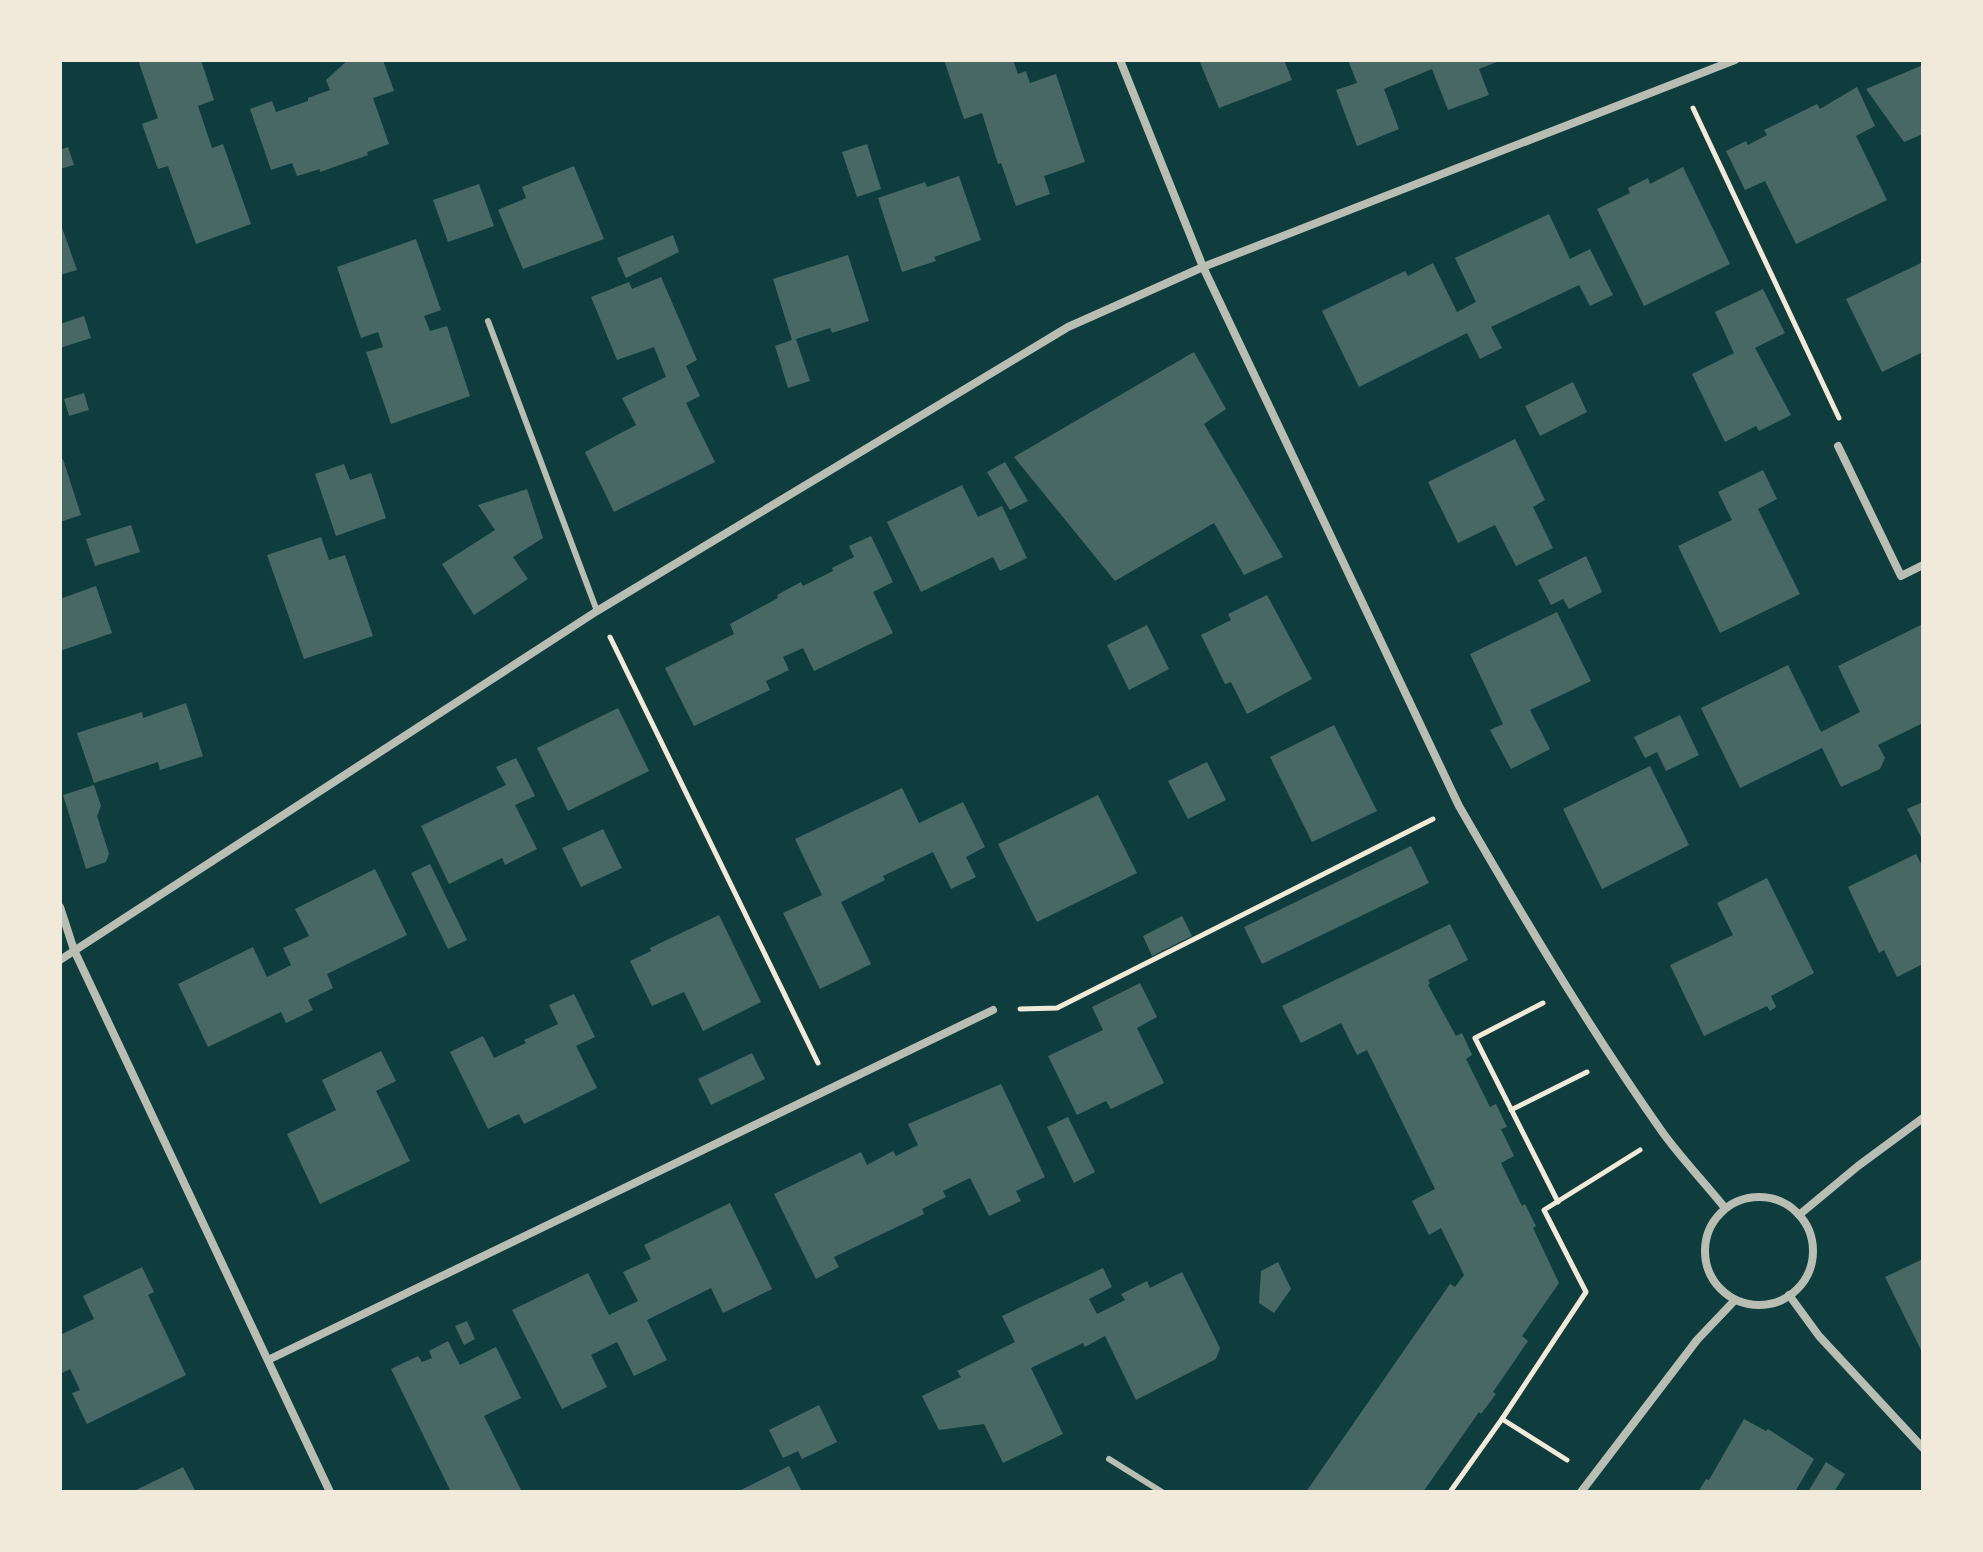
<svg xmlns="http://www.w3.org/2000/svg" width="1983" height="1552" viewBox="0 0 1983 1552" font-family="'Noto Sans',sans-serif">
  <style>
    .building { fill: #486865 }
    .lines { fill: none; stroke-linecap: round; stroke-linejoin: round }
    .path { stroke: #f1e9da; stroke-width: 5 }
    .service { stroke: #b8beb3; stroke-width: 6 }
    .minor { stroke: #b8beb3; stroke-width: 8 }
  </style>
  <rect width="100%" height="100%" fill="#0f3d3e"/>
  <g class="building">
    <polygon points="138,60 201,60 214,100 198,106 212,148 223,144 251,224 196,244 168,166 158,169 142,124 158,118"/>
    <polygon points="348,60 383,60 394,91 373,98 389,144 367,152 368,155 320,172 320,169 297,176 292,163 271,170 250,109 272,101 276,112 308,101 308,98 330,90 326,80"/>
    <polygon points="944,60 1013,60 1018,74 1026,71 1030,83 1056,74 1085,162 1044,176 1050,194 1016,206 1001,163 998,164 982,113 964,119"/>
    <polygon points="1199,60 1284,60 1292,80 1219,108"/>
    <polygon points="1348,60 1502,60 1479,69 1489,95 1448,110 1432,69 1384,89 1399,129 1357,146 1336,90 1357,83"/>
    <polygon points="1923,65 1923,134 1904,142 1866,89"/>
    <polygon points="1857,87 1875,126 1856,136 1887,200 1796,244 1765,181 1745,190 1726,151 1746,141 1748,145 1767,135 1764,130 1817,104 1820,109"/>
    <polygon points="867,144 881,189 857,197 842,152"/>
    <polygon points="68,147 74,165 60,169 60,150"/>
    <polygon points="574,166 604,239 523,269 498,210 526,198 522,187"/>
    <polygon points="1683,167 1730,264 1644,306 1597,209 1630,193 1628,188 1648,178 1650,184"/>
    <polygon points="959,176 981,240 934,257 936,261 902,272 878,198 925,182 927,187"/>
    <polygon points="479,184 494,226 448,242 433,200"/>
    <polygon points="1549,214 1570,259 1590,249 1613,295 1590,306 1579,285 1491,327 1502,348 1480,359 1467,333 1359,387 1322,311 1405,271 1408,276 1433,263 1457,312 1476,302 1455,258"/>
    <polygon points="60,222 77,270 60,275"/>
    <polygon points="673,235 679,252 626,278 617,258"/>
    <polygon points="416,239 441,310 424,316 430,331 447,326 470,396 391,424 366,352 383,347 378,332 361,338 337,267"/>
    <polygon points="848,255 869,321 832,333 830,328 796,339 810,381 788,388 775,346 792,340 773,279"/>
    <polygon points="1923,262 1923,352 1882,372 1846,299"/>
    <polygon points="661,277 697,360 686,366 700,396 686,403 715,462 614,512 585,452 636,425 622,398 666,377 654,347 617,360 591,297 629,282 632,289"/>
    <polygon points="1763,289 1785,333 1755,348 1791,415 1759,431 1756,426 1725,442 1692,374 1734,353 1715,312"/>
    <polygon points="84,316 91,338 60,348 60,324"/>
    <polygon points="1194,352 1226,409 1204,424 1283,557 1244,575 1214,523 1115,581 1014,457"/>
    <polygon points="1573,382 1587,412 1540,436 1525,406"/>
    <polygon points="84,393 89,410 69,416 64,399"/>
    <polygon points="1515,439 1545,500 1533,507 1553,548 1516,566 1495,525 1458,543 1428,482"/>
    <polygon points="63,459 81,515 60,522 60,460"/>
    <polygon points="1005,462 1028,501 1010,510 987,472"/>
    <polygon points="344,464 350,480 371,473 386,518 336,536 315,474"/>
    <polygon points="1763,470 1777,499 1758,509 1800,594 1720,633 1678,546 1732,520 1718,492"/>
    <polygon points="962,485 978,517 1002,506 1027,558 1000,571 993,557 921,592 887,522"/>
    <polygon points="527,489 543,538 513,557 528,579 474,615 442,564 495,530 478,505"/>
    <polygon points="131,525 140,552 95,566 86,539"/>
    <polygon points="871,536 893,582 873,592 893,633 814,671 803,648 783,657 789,670 766,681 770,690 694,726 665,668 734,634 730,624 778,598 777,595 801,582 803,586 833,571 832,568 854,557 849,546"/>
    <polygon points="321,537 329,560 345,555 373,636 304,659 267,555"/>
    <polygon points="1586,556 1602,592 1569,609 1563,599 1551,605 1538,580"/>
    <polygon points="96,586 112,633 60,651 60,599"/>
    <polygon points="1267,595 1312,679 1247,714 1231,682 1225,684 1201,635 1231,620 1228,614"/>
    <polygon points="1557,612 1591,681 1530,710 1550,749 1511,769 1490,730 1503,724 1470,654"/>
    <polygon points="1923,624 1923,723 1878,745 1885,758 1880,769 1841,787 1822,748 1740,788 1701,708 1788,665 1821,732 1860,712 1838,666"/>
    <polygon points="1147,625 1169,669 1129,690 1107,645"/>
    <polygon points="186,703 203,756 160,770 158,762 94,783 77,733 142,712 143,718"/>
    <polygon points="618,708 649,771 568,811 537,748"/>
    <polygon points="1680,715 1699,755 1666,771 1657,752 1645,758 1634,737"/>
    <polygon points="1334,725 1377,811 1312,842 1270,757"/>
    <polygon points="516,758 535,796 515,805 537,849 505,865 502,858 449,884 421,826 506,785 496,767"/>
    <polygon points="1207,762 1226,800 1188,819 1168,781"/>
    <polygon points="1650,766 1689,845 1602,889 1563,809"/>
    <polygon points="94,785 101,806 97,816 109,854 106,862 86,869 63,795"/>
    <polygon points="902,788 919,823 963,802 985,847 966,857 976,877 951,889 933,852 883,876 885,880 841,902 871,964 820,989 783,913 822,895 795,839"/>
    <polygon points="1098,795 1137,873 1037,922 998,844"/>
    <polygon points="1923,802 1923,841 1907,809"/>
    <polygon points="603,829 622,868 581,887 562,848"/>
    <polygon points="1411,846 1429,883 1262,964 1244,927"/>
    <polygon points="1916,854 1923,868 1923,964 1897,977 1884,950 1879,953 1848,887"/>
    <polygon points="430,864 467,940 448,949 411,873"/>
    <polygon points="375,869 407,935 327,974 333,988 308,1000 313,1010 286,1023 281,1012 208,1047 178,984 253,947 267,977 291,965 283,948 309,936 295,909"/>
    <polygon points="1767,878 1814,973 1771,996 1776,1007 1770,1011 1767,1006 1704,1036 1670,965 1733,935 1717,903"/>
    <polygon points="719,915 761,1002 703,1031 684,992 652,1006 630,961 651,951 650,948"/>
    <polygon points="1182,916 1192,936 1152,956 1143,936"/>
    <polygon points="1450,924 1468,960 1428,980 1430,983 1428,985 1456,1036 1462,1033 1472,1055 1466,1059 1490,1107 1496,1104 1507,1127 1501,1129 1514,1156 1501,1163 1522,1206 1525,1204 1536,1226 1533,1228 1559,1283 1522,1336 1528,1341 1493,1392 1496,1394 1481,1414 1479,1412 1423,1492 1306,1492 1450,1284 1455,1287 1464,1275 1441,1228 1429,1235 1412,1201 1435,1189 1367,1050 1357,1055 1341,1023 1301,1043 1282,1006"/>
    <polygon points="1140,983 1157,1017 1137,1028 1164,1083 1111,1109 1106,1101 1077,1115 1048,1056 1103,1030 1092,1007"/>
    <polygon points="574,994 595,1037 576,1046 597,1088 524,1124 519,1114 488,1129 450,1052 483,1036 494,1058 526,1043 524,1040 558,1024 549,1005"/>
    <polygon points="381,1051 396,1081 376,1091 410,1161 320,1204 287,1134 336,1110 322,1080"/>
    <polygon points="752,1053 765,1079 711,1105 698,1079"/>
    <polygon points="1001,1084 1045,1177 1016,1191 1021,1201 989,1216 970,1178 943,1191 946,1197 922,1209 924,1214 834,1257 839,1267 816,1279 774,1194 861,1152 867,1165 893,1151 896,1156 918,1145 908,1124"/>
    <polygon points="1068,1117 1095,1172 1074,1183 1047,1127"/>
    <polygon points="730,1203 772,1289 723,1313 711,1288 647,1320 667,1360 634,1376 617,1342 591,1355 607,1387 562,1409 512,1310 588,1273 609,1315 638,1301 623,1272 651,1259 644,1245"/>
    <polygon points="1923,1259 1923,1354 1885,1277"/>
    <polygon points="1278,1262 1291,1289 1274,1313 1259,1303 1261,1271"/>
    <polygon points="142,1267 154,1292 148,1295 186,1375 87,1424 72,1393 80,1390 70,1369 60,1374 60,1335 94,1319 83,1296"/>
    <polygon points="1103,1268 1112,1287 1089,1299 1097,1314 1125,1300 1121,1294 1147,1281 1150,1288 1182,1272 1220,1348 1216,1359 1136,1400 1105,1336 1085,1347 1083,1343 1031,1368 1063,1434 1003,1463 984,1424 939,1430 922,1396 961,1377 957,1371 1015,1342 1002,1316"/>
    <polygon points="467,1321 475,1339 464,1345 455,1326"/>
    <polygon points="448,1341 460,1365 496,1347 521,1398 484,1416 522,1492 451,1492 391,1369 418,1356 422,1362 432,1358 429,1351"/>
    <polygon points="819,1405 837,1442 802,1459 798,1451 783,1458 769,1430"/>
    <polygon points="1744,1419 1766,1431 1768,1429 1814,1459 1795,1492 1698,1492 1706,1479 1709,1480"/>
    <polygon points="1826,1462 1845,1474 1834,1492 1808,1492"/>
    <polygon points="789,1466 802,1492 737,1492"/>
    <polygon points="183,1467 196,1492 132,1492"/>
  </g>
  <g class="lines">
    <g class="path">
      <polyline points="1693,108 1839,418"/>
      <polyline points="610,637 818,1063"/>
      <polyline points="1543,1003 1475,1038 1558,1202"/>
      <polyline points="1020,1009 1057,1008 1433,819"/>
      <polyline points="1511,1110 1587,1072"/>
      <polyline points="1502,1419 1567,1460"/>
      <polyline points="1450,1492 1502,1419 1586,1292 1544,1210 1640,1150"/>
    </g>
    <g class="service">
      <polyline points="488,321 597,611"/>
      <polyline points="1109,1459 1162,1492"/>
    </g>
    <g class="minor">
      <path d="M 1120,60 L 1203,267 L 1459,806 C 1523,917 1589,1028 1663,1133 C 1682,1159 1705,1183 1725,1208"/>
      <polyline points="1838,446 1901,576 1923,565"/>
      <polyline points="60,907 74,950 330,1492"/>
      <polyline points="60,960 597,611 1068,327 1203,267 1735,60"/>
      <circle cx="1759" cy="1251" r="54"/>
      <polyline points="1799,1215 1858,1166 1923,1118"/>
      <polyline points="1789,1295 1819,1336 1923,1448"/>
      <polyline points="268,1360 993,1010"/>
      <polyline points="1581,1492 1697,1340 1735,1300"/>
    </g>
  </g>
  <rect width="1983" height="1552" fill="none" stroke="#f1e9da" stroke-width="124"/>
</svg>
